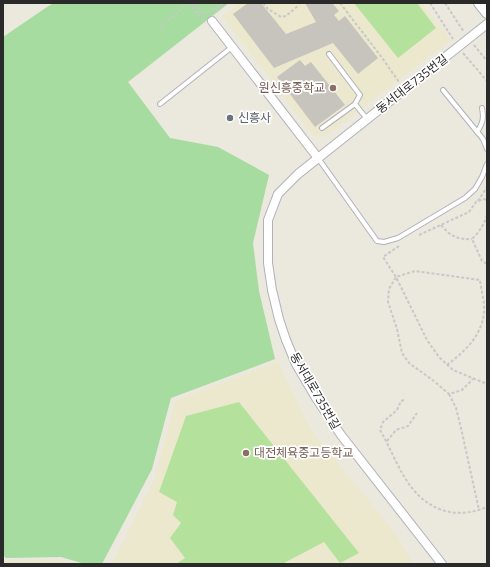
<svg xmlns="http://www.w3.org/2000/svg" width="490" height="567" viewBox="0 0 490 567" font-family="'Open Sans','Noto Sans KR',sans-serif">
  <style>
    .education { fill: #ebe8ce }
    .green { fill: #a6dc9f }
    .pitch { fill: #b4e29c }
    .building { fill: #c6c4bd }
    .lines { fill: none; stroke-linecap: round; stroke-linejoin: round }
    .service-casing { stroke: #b1b1bc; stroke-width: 6 }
    .minor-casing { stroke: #b1b1bc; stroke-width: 10 }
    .tertiary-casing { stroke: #b1b1bc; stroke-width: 12 }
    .path { stroke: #c8c8c8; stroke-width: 2; stroke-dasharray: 3 2; stroke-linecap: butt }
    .service { stroke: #fff; stroke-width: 4 }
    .minor { stroke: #fff; stroke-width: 8 }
    .tertiary { stroke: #fff; stroke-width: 10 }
    .education-dot { fill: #8d6e63; stroke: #fff; stroke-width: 1.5 }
    .worship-dot { fill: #6b7280; stroke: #fff; stroke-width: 1.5 }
    .labels { text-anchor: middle; stroke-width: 3.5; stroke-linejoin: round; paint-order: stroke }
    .street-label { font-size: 12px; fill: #2a2a2a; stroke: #fff }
    .education-label { font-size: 12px; fill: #785e54; stroke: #fff; text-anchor: end }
    .worship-label { font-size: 12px; fill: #5b616d; stroke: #fff; text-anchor: start }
  </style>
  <rect width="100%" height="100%" fill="#ebe8dd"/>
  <g class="education">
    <polygon points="239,3 422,3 451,40 326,136 314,136 222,16"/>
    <polygon points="278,362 310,429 396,534 413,564 112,564 155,478 175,401"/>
    <polygon points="3,559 5,561 62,560 74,564 3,564"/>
  </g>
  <polygon class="green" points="54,3 229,3 128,82 170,138 218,147 269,175 253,243 259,291 275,359 171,398 152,469 102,564 85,564 61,557 6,558 3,555 3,37 47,7"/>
  <g class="pitch">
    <polygon points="354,3 417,3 436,28 398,58"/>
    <polygon points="239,402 359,553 340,563 324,542 282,564 176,564 185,558 170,538 181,523 173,515 177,502 159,492 186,416"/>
  </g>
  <g class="building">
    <polygon points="248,3 261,3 286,34 316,22 305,3 332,3 339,11 334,15 339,21 345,16 378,58 358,74 333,43 274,68 233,14"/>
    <polygon points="300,60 305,66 311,62 345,105 315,127 277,77"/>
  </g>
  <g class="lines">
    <g class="service-casing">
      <g id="service">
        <polyline points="329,54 360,95 355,104 367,119"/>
        <polyline points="443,90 483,139 487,149"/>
        <polyline points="160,104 232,47"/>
        <polyline points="322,128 355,104"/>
        <path d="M 477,132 C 483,123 484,118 482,108"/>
        <polyline points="318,158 377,241 384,242 398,238 465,198 475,189 482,177 487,164"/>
      </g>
    </g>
    <g class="minor-casing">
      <g id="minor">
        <polyline points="212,21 318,158"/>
        <polyline points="442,564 341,435 316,398 296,364 286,340 279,319 272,290 268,263 268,220 278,194 298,174 487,24"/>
      </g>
    </g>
    <g class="tertiary-casing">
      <polyline id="tertiary" points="479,3 487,13"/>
    </g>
    <g class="path">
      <polyline points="189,3 203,20"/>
      <polyline points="193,3 202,14 222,4 223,6 214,13"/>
      <polyline points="263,3 268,9 281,17 286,16 299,5"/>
      <polyline points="340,3 380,55 399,82"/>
      <polyline points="430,3 453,39"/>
      <polyline points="445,3 464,32"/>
      <polyline points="160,28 188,3"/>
      <polyline points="474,45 487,61"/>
      <polyline points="463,53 487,81"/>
      <polyline points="478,201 487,187"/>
      <path d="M 487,215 C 484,225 479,232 472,239 L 482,261 L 487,264"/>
      <path d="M 441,225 C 450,236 458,240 472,239"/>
      <polyline points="419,235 469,212 476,202 483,199 487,200"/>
      <polyline points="399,246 383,257 396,277 427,340 439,357 453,370 487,384"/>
      <path d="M 447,365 C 465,351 482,336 484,312 C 485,302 481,290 480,280 L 415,271 L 396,277 L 389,289 L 388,302 L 397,329 L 402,353 L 409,363 L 434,381 L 449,394 L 462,390 L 473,379"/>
      <polyline points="449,394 456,408 461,428 479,510"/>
      <path d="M 404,400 L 401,401 L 397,410 L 383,422 L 380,430 C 398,461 406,497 442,510 C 457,515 473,513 487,507"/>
      <polyline points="387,441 396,430 408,426 417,413"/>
    </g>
    <use href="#service" class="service"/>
    <use href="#minor" class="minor"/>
    <use href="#tertiary" class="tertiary"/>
  </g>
  <g class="education-dot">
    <circle cx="333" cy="88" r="4"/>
    <circle cx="246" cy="453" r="4"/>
  </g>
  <circle class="worship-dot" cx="230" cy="118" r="4"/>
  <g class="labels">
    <g class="street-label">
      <text transform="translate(412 84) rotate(-38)" y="4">동서대로735번길</text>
      <text transform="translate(315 391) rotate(60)" y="4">동서대로735번길</text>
    </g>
    <g class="education-label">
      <text x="325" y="92">원신흥중학교</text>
      <text x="254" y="457" text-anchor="start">대전체육중고등학교</text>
    </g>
    <g class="worship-label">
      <text x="238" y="122">신흥사</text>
    </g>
  </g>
  <rect width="490" height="567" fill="none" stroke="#2a2a2a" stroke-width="8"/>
</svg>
